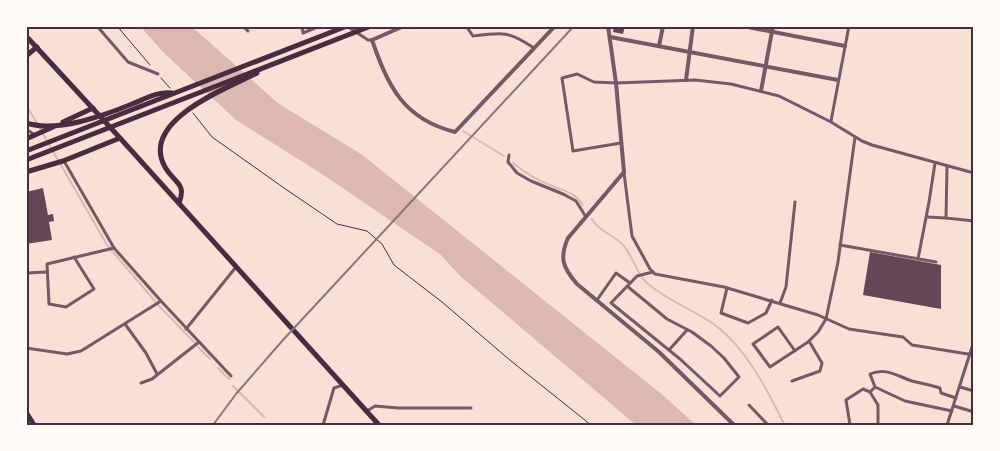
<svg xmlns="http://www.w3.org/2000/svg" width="1000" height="451" viewBox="0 0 1000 451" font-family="Signika,sans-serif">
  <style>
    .water { fill: #dcb8b0 }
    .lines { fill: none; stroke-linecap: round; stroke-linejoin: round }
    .stream { stroke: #dcb8b0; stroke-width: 2 }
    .building { fill: #644757 }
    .path { stroke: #4a2c40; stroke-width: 1 }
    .minor { stroke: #755966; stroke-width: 3 }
    .tertiary { stroke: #755966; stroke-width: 4 }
    .primary { stroke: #4a2c40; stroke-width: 5 }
    .trunk { stroke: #4a2c40; stroke-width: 5 }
    .rail { stroke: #8f747c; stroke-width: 2 }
    .neatline { fill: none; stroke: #4a2c40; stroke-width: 2 }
  </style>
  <rect width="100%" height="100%" fill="#f7e1d7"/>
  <polygon class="water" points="140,26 191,26 279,104 361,154 664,396 696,425 636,425 459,275 441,255 325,176 236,120 163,52"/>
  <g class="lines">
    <g class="stream">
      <polyline points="26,105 37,123"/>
      <polyline points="39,127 107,245 160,307 195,343"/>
      <polyline points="463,131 504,156"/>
      <path d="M 513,163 C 524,172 537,180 550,185 C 563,191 575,192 583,205"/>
      <path d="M 592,219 C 598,231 614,235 623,245 C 634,257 636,274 647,283 C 666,300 694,310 715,325 C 746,348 768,391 784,424"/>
      <polyline points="198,347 210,359"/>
      <polyline points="218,368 229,379"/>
      <polyline points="233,386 264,417"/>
    </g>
  </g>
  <g class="building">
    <polygon points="614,26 625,26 623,34 613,32"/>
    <polygon points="43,188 48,215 53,214 54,221 49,222 52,240 26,244 26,192"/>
    <polygon points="870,252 941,265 941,309 863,295"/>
  </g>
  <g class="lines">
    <g class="path">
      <polyline points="117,26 150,65"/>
      <polyline points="161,78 170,88"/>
      <polyline points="193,113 212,137 284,188 337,224 367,231 382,244 394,265 442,302 511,361 591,425"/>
    </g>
    <g class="minor">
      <polyline points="97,26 128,62 158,74"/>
      <polyline points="243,26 248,31"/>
      <polyline points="302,26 303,33 320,26"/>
      <polyline points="347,26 368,40 372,40"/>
      <path d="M 466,26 L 473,36 C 503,32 509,31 534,48"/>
      <polyline points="831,121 849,26"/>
      <polyline points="26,129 35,135"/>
      <polyline points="621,143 573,151 562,78 577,74 594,82 616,83 695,80 731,84 779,96 831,122 862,141 872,145 974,173"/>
      <polyline points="509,155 508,162 517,173 531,181 563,194 576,201 586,217"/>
      <polyline points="64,161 114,248 161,301 231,376"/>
      <polyline points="947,166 946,218 974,221"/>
      <polyline points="624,173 632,236 650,269 655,274 724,287 818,315 849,329 903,337 912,345 974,355"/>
      <polyline points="927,217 946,218"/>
      <polyline points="840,245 936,262"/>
      <polyline points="74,257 94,289 66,307 49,304 47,264 114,248"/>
      <polyline points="918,259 929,202 935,163"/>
      <polyline points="26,273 47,272"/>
      <polyline points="627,286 667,319 692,332 711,346 724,358 739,377 720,396 680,359 611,303 637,276 653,272"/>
      <polyline points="727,288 721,313 748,323 766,313 772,300"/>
      <polyline points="597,300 616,273 630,283"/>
      <polyline points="780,303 786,287 795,202"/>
      <polyline points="125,324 146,353 157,374"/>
      <polyline points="186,329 236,267"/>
      <polyline points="26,348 67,354 81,351 161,301"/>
      <polyline points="669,350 687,330"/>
      <polyline points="795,351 778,327 753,344 770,367 808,342 818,332 826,319 838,262 855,137"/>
      <polyline points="792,381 820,371 822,363 809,341"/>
      <polyline points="141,383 152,379 199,342"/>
      <polyline points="875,387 870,392 878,405 878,425"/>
      <polyline points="960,387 974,391"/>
      <polyline points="749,405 768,425"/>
      <polyline points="954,406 974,412"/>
      <polyline points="367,411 375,406 398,408 471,408"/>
      <path d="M 952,411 L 905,401 L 875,387 L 870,374 C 886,367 897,376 912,381 C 921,383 931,385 940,388 L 941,393 L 956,398"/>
      <polyline points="323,425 334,388 343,385"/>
      <polyline points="850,425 846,400 863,389 870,392"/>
      <polyline points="947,425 974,341"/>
    </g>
    <g class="tertiary">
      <path d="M 404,26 L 372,40 C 388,86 403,119 455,132 L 555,26"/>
      <path d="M 608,26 L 616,83 L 624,172 L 568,238 C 559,258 563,268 577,284 L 659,352 L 734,425"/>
      <polyline points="743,26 845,46"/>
      <polyline points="610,37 838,80"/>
      <polyline points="659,46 663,26"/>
      <polyline points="686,80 693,26"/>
      <polyline points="761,91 773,26"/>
    </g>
    <polyline class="primary" points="26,412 34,425"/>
    <g class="trunk">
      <polyline points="26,36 120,138 379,425"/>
      <polyline points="26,56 37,47"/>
      <polyline points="63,122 93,108"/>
      <path d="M 26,123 C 57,133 103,116 132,104 C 145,99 158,91 172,93"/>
      <polyline points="26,139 53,127"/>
      <polyline points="26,151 347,26"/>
      <polyline points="26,160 371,26"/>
      <polyline points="26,172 63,161 120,138"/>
      <path d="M 179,203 C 187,183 174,183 165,167 C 139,121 227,88 257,73"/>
    </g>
    <polyline class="rail" points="213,425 236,394 283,340 574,26"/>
  </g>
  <rect width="1000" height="451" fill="none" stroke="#fffaf5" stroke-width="55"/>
  <rect x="28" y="28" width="944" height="396" class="neatline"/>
</svg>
